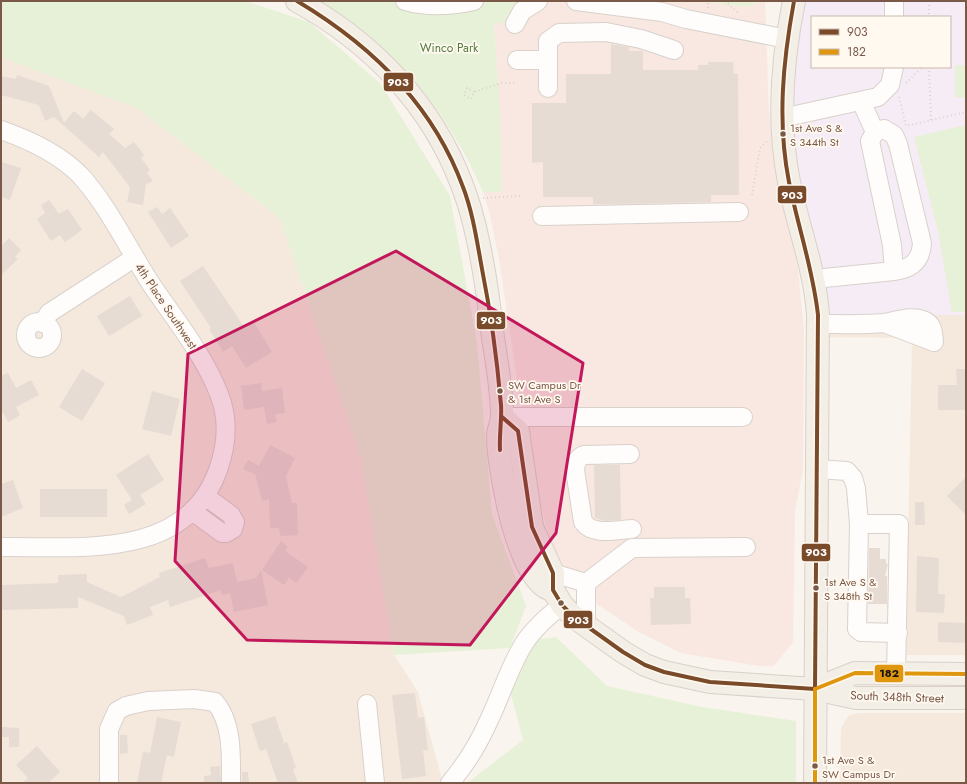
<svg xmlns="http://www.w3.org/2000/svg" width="967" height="784" viewBox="0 0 967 784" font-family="Jost,sans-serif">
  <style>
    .residential { fill: #f5e9dd }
    .commercial { fill: #f9e8e1 }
    .education { fill: #f5ecf5; fill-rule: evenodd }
    .green { fill: #e6f1d7 }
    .building { fill: #e6dcd4 }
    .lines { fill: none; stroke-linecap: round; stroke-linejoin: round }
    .minor-casing { stroke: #d9d1cb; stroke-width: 20 }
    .major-casing { stroke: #dad0ca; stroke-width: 24 }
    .path { stroke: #dcd2ce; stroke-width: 2; stroke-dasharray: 1 3; stroke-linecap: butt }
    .minor { stroke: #fefdfc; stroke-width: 18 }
    .major { stroke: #f3eee6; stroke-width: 22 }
    .bus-1-casing { stroke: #fff9f0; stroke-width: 7 }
    .bus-2-casing { stroke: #fff9f0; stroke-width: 7 }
    .bus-1 { stroke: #7a4b2a; stroke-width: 4 }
    .bus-2 { stroke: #de970f; stroke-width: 4 }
    .marked { fill: #c2185b; fill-opacity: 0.2; stroke: #c2185b; stroke-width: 3; stroke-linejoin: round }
    .bus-dot { fill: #7b5949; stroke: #fff9f0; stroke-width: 1.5 }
    .labels { text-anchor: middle; stroke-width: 3.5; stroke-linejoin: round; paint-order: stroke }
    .bus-label { font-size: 11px; fill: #7b5949; stroke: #fff9f0; text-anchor: start }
    .park-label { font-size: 12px; fill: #527b3d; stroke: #fff9f0 }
    .street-label { font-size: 12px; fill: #7b5949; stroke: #fff9f0 }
    .line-badge { stroke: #fff9f0; stroke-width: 1.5 }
    .badge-label { font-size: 11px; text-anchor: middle; font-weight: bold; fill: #fff }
    .pale-badge-label { font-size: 11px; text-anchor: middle; font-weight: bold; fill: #111 }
  </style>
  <rect width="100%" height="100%" fill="#f9f4ed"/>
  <g class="residential">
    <polygon points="1,57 137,108 280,218 361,458 394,655 418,692 443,783 1,783"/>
    <polygon points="818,315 966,315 966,655 906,655 912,338 818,337"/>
    <polygon points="859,713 966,713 966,783 840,783 841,728 849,715"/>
  </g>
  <polygon class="commercial" points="518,1 698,1 749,7 760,1 765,1 769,113 776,163 798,270 804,331 803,470 795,510 793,642 774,666 759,666 681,653 637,631 597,604 564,566 551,543 539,500 531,441 518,387 499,259 490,215 483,192 502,192 498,86 494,23 504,23"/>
  <path class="education" d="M 794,1 L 966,1 L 966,315 L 818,315 L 789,182 ZM 812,17 L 950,17 L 950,67 L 812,67 Z"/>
  <g class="green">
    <polygon points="1,1 245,1 309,22 380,83 450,196 477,343 492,514 526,606 510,648 394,655 361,458 280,218 137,108 1,57"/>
    <path d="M 320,1 L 518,1 L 504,23 L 494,23 L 500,112 L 502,192 L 483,192 C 449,112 394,47 320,1 Z"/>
    <polygon points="698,1 760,1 749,7"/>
    <polygon points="955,65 966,65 966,98 955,97"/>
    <polygon points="966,125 966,312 952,312 938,231 914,137"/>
    <polygon points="556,637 607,686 702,707 796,721 796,783 467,783 523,740 511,694 534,640"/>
  </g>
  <g class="building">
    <polygon points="611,44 629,47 629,51 643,51 643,70 698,70 698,65 708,65 708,62 733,62 734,74 738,74 739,195 711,195 711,202 617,204 593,204 593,197 543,197 543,162 532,163 532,103 566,103 566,74 611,74"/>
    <polygon points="17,75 49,86 64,123 74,111 83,119 91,110 114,129 109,134 125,148 134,142 144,155 141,158 150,170 147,173 153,181 146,184 143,205 127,202 130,187 103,152 99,157 54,117 45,121 39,105 1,95 1,76 16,79"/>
    <polygon points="1,162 21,168 10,200 1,197"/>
    <polygon points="49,200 59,214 68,209 82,230 65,242 60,235 51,241 37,219 45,213 41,205"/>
    <polygon points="157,207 162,214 170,208 189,236 171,248 148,212"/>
    <polygon points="9,238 21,250 15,257 18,259 1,275 1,246"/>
    <polygon points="203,266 245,328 254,322 272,352 246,368 232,346 223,352 209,329 211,328 180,281"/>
    <polygon points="130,296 142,316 109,336 97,316"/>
    <polygon points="82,369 105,383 82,421 59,407"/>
    <polygon points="956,369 966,369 966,410 938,410 938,385 957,385"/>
    <polygon points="8,373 16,388 31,380 39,395 16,407 20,415 8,422 1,409 1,376"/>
    <polygon points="261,383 262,391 282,388 285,413 275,414 277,422 267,424 264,407 244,410 241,386"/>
    <polygon points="152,391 180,399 171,436 142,429"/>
    <polygon points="270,445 295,458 286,476 292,503 297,503 298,535 280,536 279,528 270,528 269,499 262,501 255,474 243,469 248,460 259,466"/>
    <polygon points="148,454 164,480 140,495 146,504 129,514 124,505 132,500 116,475"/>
    <polygon points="594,465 620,465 621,520 605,521 595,518"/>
    <polygon points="966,477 966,515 947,496"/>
    <polygon points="13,480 23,508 1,517 1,484"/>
    <rect x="40" y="489" width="67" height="28"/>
    <polygon points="915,502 924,502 925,525 915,525"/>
    <polygon points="281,541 288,547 285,551 308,567 297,583 289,578 284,585 262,570"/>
    <polygon points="869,548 880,548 880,559 886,559 886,564 888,564 885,576 887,576 887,604 868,604"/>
    <polygon points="917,556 939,558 938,594 945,594 944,613 916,612"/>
    <polygon points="205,558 209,568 233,563 237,582 256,578 261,570 268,605 234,612 230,593 222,595 221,590 170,607 168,600 150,607 153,615 127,625 124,616 78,597 78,608 1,610 1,585 58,583 58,575 87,574 87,582 121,597 160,577 159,573"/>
    <polygon points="654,587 685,587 685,598 690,598 691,624 651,625 650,598 654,598"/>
    <polygon points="938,622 966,623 966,643 938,642"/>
    <polygon points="415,693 418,718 424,717 428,750 423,750 426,776 402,779 392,695"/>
    <polygon points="275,716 284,743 287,742 296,768 293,769 298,783 278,783 266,749 260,751 251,724"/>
    <polygon points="157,717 181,722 174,757 167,755 161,783 137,783 143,751 150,753"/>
    <polygon points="1,727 19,728 19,747 9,747 9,737 1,737"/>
    <polygon points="120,735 127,735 128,753 120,754"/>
    <polygon points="37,746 60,772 48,783 22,783 28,778 16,765"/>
    <polygon points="220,766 221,783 204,783 204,776 211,775 210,767"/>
    <polygon points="242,772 248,772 249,783 242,783"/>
  </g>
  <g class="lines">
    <g class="minor-casing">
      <g id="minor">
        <path d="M 405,1 C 428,8 451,6 474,1"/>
        <polyline points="576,1 662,12 686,19 787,39"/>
        <polyline points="894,1 894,17"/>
        <polyline points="515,24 522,11 538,1"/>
        <polyline points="517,60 548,60 548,41 559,33 606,32 641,39 674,50"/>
        <polyline points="548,60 548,88"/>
        <polyline points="861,101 875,132"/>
        <polyline points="782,118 878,97 890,85 894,67"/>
        <path d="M 1,130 C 30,140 58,153 80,175 C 107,204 129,250 151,284 C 174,318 204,355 219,394 C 229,419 227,445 218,470 C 186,561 78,546 1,547"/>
        <polyline points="542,216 739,212"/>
        <path d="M 814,279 L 894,271 C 911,269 921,261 922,243 L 898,144 L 894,135 L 884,129 L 875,132 L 870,141 L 871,146 L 892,245 L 894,271"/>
        <circle cx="39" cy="335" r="13"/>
        <polyline points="43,323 49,313 134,258"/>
        <path d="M 818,324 C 839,324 862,325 884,323 C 897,321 913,314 927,322 C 934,327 933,335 934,342 L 884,323"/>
        <polyline points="502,417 743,417"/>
        <path d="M 630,454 L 584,455 C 577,458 576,462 575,470 L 583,522 C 593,536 616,530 632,529"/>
        <polyline points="817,469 847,471 853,478 856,488 859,524 857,629 861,632 898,633"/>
        <polyline points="192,511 222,533 226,533 233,529 235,522 231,515 205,496"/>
        <polyline points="859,524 899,524 896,674"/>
        <polyline points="553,573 586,583"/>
        <polyline points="586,583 632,548 746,547"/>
        <polyline points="586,627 586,583"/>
        <polyline points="367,704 375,783"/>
        <path d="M 109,783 L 109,729 L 117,711 L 126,706 L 148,701 L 194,699 L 215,702 C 233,723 231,757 231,783"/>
        <path d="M 450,783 C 466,764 480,741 490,718 C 502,693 510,665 525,642 C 535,627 548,616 562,605"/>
      </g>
    </g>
    <g class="major-casing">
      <g id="major">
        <path d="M 297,1 C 372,42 432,105 462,185 C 479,228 488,292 493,338 C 497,363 502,391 502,416 C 502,423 498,429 498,436 C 498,466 518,586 553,590"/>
        <path d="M 794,1 C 782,60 777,122 789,182 C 798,227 815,269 818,315 L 815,783"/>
        <polyline points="502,417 518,431 532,527 553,573 553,590 562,605 574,617 623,652 645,665 664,672 710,682 815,689 856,698 966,698"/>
        <polyline points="815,689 855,673 966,674"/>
      </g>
    </g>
    <g class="path">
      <polyline points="725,1 738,13"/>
      <polyline points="929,1 929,17"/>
      <polyline points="708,8 708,1"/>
      <polyline points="929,67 931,120"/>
      <polyline points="906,83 922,67"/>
      <polyline points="474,92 467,88 464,95 471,99 474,92 501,83 517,83"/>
      <polyline points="899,97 906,126 966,112"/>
      <polyline points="752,195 760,148 767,141"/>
      <polyline points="483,198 520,196"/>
    </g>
    <use href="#minor" class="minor"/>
    <use href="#major" class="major"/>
    <g class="bus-1-casing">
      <g id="bus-1">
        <path d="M 297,1 C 371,45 433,105 463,187 C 473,213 477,242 482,269 C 491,314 497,359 501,405 C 502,420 499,435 500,450"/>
        <path d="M 502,417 L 518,431 L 532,527 L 553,573 L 553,590 L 562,605 L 574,617 L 623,652 L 645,665 L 664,672 L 710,682 L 815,689 L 818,315 C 813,269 798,227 789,182 C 777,121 783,61 794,1"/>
      </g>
    </g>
    <g class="bus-2-casing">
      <g id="bus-2">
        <polyline points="815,689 855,673 966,674"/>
        <polyline points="815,689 815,783"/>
      </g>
    </g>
    <use href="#bus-1" class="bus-1"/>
    <use href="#bus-2" class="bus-2"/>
  </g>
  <path class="marked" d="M 396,251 L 583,363 L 556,533 L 470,645 L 247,640 L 175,561 L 188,354 Z"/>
  <g class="bus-dot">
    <circle cx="783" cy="134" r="3.5"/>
    <circle cx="500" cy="391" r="3.5"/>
    <circle cx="816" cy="588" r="3.5"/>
    <circle cx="561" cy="603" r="3.5"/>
    <circle cx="815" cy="766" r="3.5"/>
  </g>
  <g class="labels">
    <g class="bus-label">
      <text x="790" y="132">1st Ave S &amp;<tspan x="790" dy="14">S 344th St</tspan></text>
      <text x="508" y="389">SW Campus Dr<tspan x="508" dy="14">&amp; 1st Ave S</tspan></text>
      <text x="824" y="586">1st Ave S &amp;<tspan x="824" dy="14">S 348th St</tspan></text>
      <text x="822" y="764">1st Ave S &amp;<tspan x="822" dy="14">SW Campus Dr</tspan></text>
    </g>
    <g class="park-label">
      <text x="449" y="52">Winco Park</text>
    </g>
    <g class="street-label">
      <text transform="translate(166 306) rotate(56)" y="4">4th Place Southwest</text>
      <text transform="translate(897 697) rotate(2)" y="4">South 348th Street</text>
    </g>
  </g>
  <g class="line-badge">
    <rect x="383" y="72" width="31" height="20" rx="4" fill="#7a4b2a"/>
    <rect x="777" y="185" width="30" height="19" rx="4" fill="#7a4b2a"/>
    <rect x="476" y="311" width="30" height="19" rx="4" fill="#7a4b2a"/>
    <rect x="801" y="543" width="30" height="19" rx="4" fill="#7a4b2a"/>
    <rect x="563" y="610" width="30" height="19" rx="4" fill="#7a4b2a"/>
    <rect x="874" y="664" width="30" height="19" rx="4" fill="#de970f"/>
  </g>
  <g class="badge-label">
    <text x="398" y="86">903</text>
    <text x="792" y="199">903</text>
    <text x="491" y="324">903</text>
    <text x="816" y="556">903</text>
    <text x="578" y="624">903</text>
  </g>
  <g class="pale-badge-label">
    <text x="889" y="677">182</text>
  </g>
  <rect width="967" height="784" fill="none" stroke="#7b5949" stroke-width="4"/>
  <rect x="811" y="16" width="140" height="52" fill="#fff9f0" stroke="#cab9ad"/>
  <rect x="819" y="29" width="20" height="6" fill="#7a4b2a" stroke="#cab9ad"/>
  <text x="847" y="36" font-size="12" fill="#7b5949">903</text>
  <rect x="819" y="49" width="20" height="6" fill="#de970f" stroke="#cab9ad"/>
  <text x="847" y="56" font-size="12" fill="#7b5949">182</text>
</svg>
